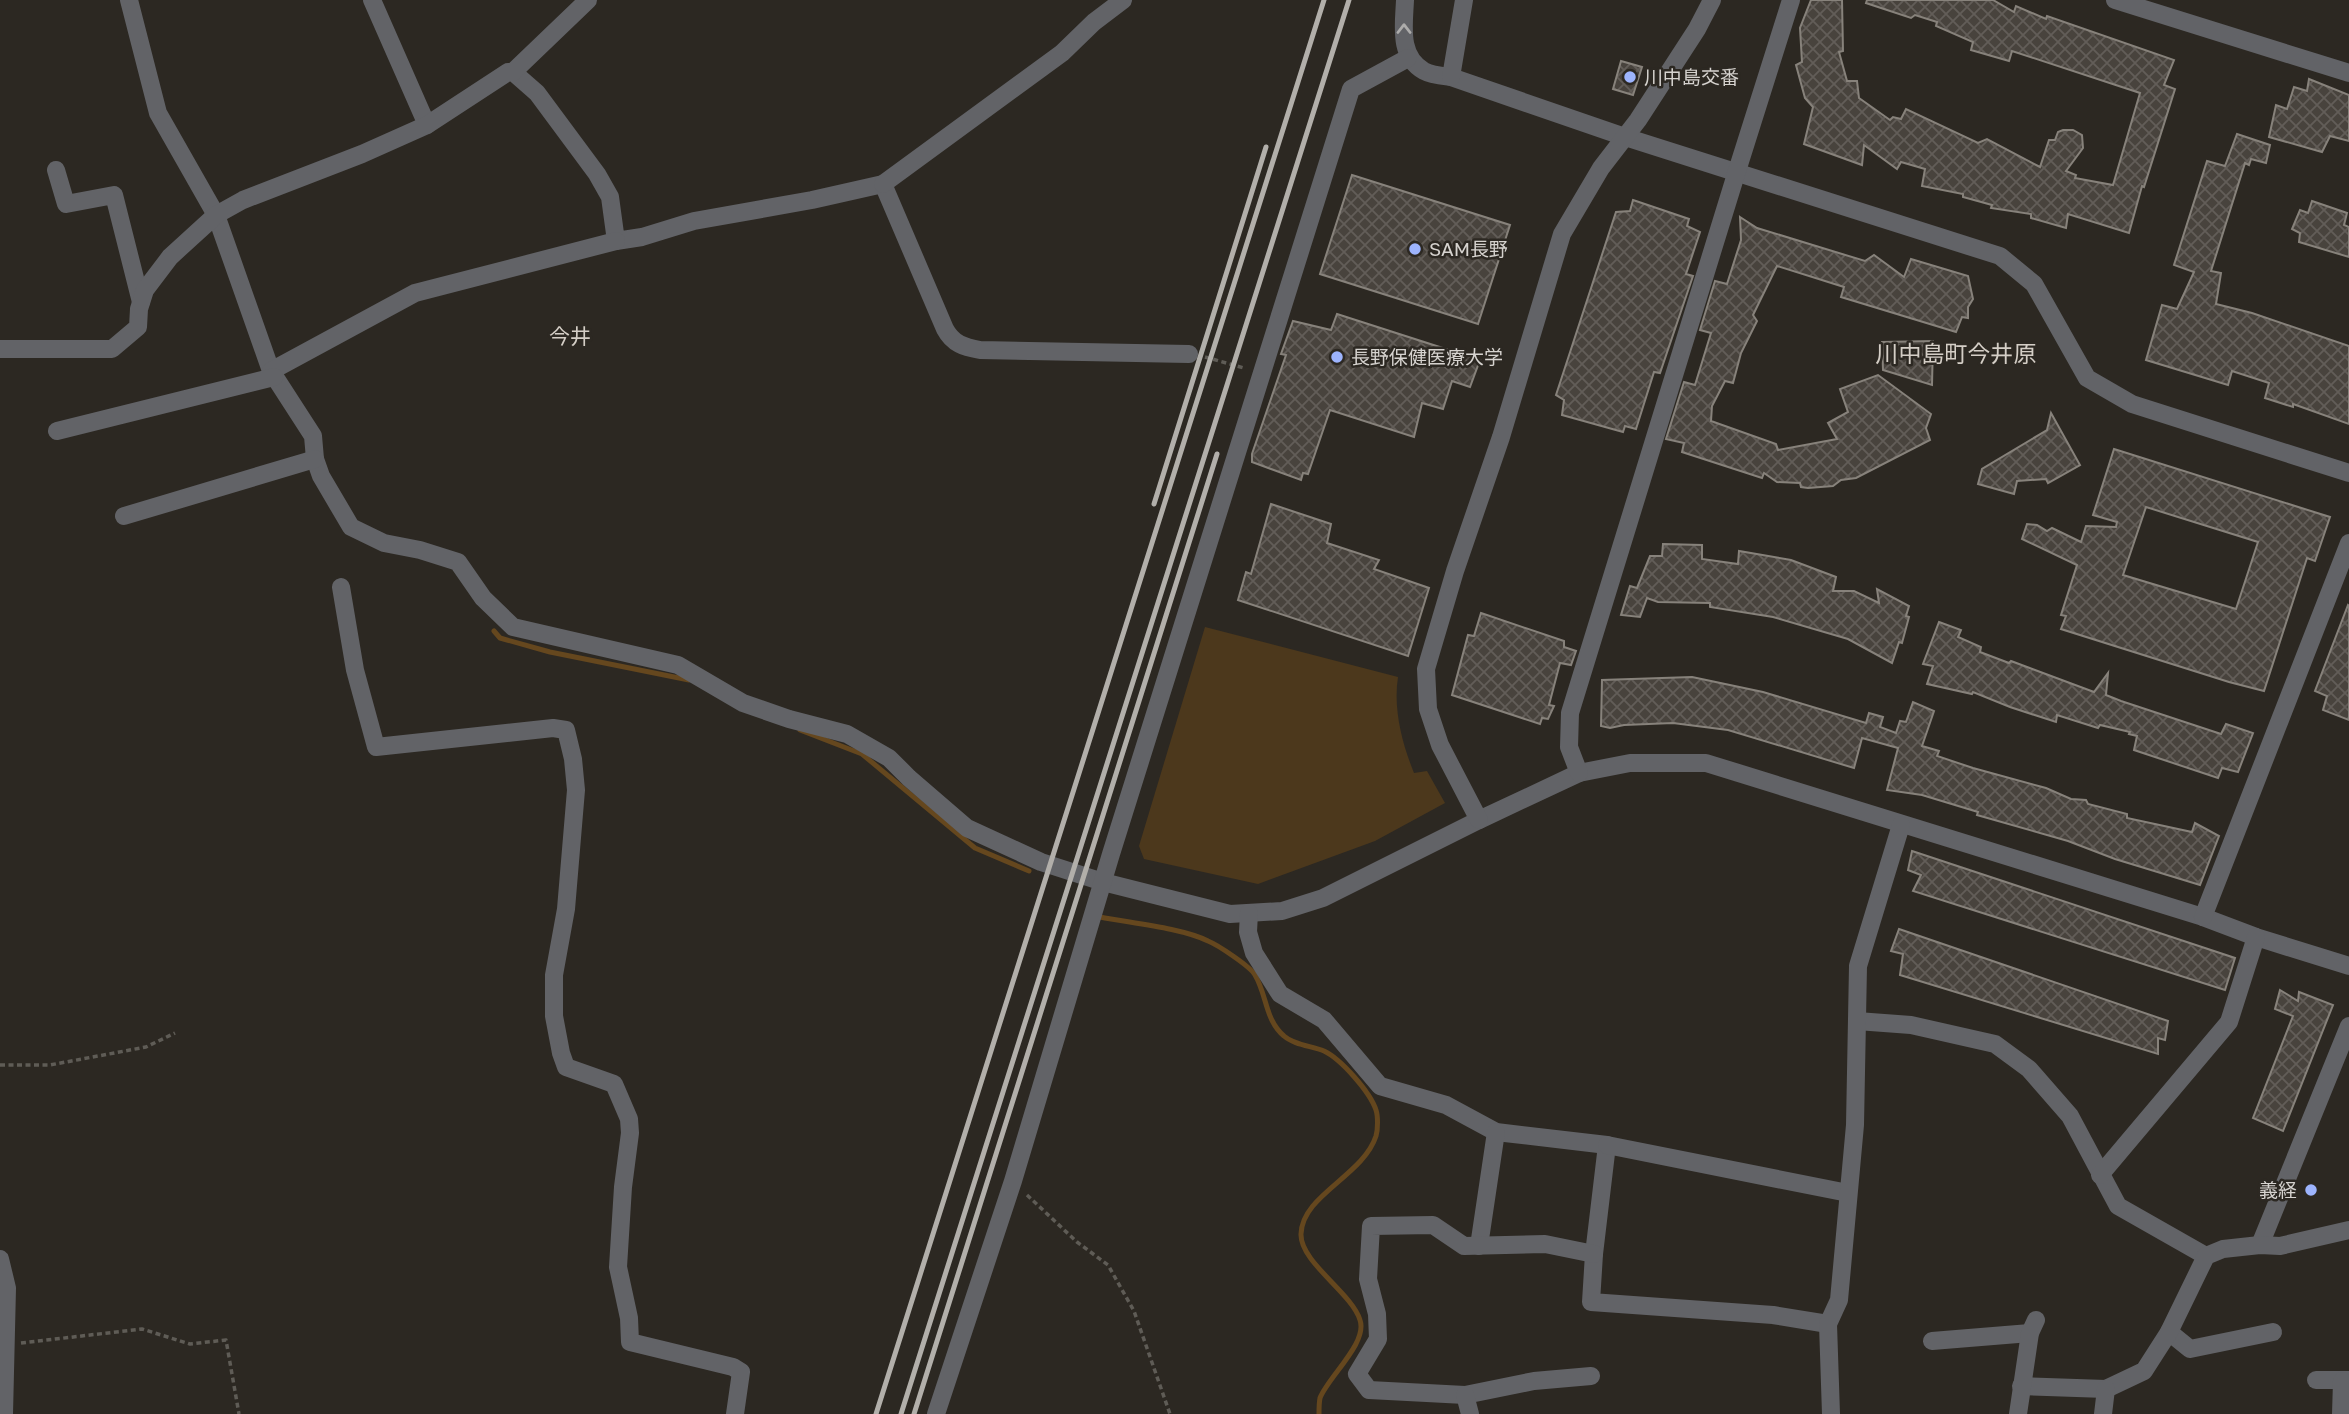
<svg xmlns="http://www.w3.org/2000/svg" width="2349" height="1414" viewBox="0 0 2349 1414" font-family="'Golos Text','Noto Sans JP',sans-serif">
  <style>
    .grass { fill: #4c381c }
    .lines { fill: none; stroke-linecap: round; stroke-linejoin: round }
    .stream { stroke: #65471e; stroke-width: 5 }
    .building { fill: url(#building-cross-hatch); stroke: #87827b; stroke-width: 2; fill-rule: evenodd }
    .path { stroke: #5f5c56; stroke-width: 3.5; stroke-dasharray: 5 3.5; stroke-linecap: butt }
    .minor { stroke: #626367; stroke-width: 18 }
    .rail { stroke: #b2afaa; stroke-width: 5 }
    .oneway { stroke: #adacab }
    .poi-dot { fill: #9db4fd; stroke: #2c2822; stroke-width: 2.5 }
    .labels { text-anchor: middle; stroke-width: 5; stroke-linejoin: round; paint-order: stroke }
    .poi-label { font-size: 19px; fill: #d6d3cf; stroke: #2c2822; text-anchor: start }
    .neighbourhood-label { font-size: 21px; fill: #d4cec6; stroke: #2c2822 }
    .quarter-label { font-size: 23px; fill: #d4cec6; stroke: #2c2822 }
  </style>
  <defs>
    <pattern id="building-cross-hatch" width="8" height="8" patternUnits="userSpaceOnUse" patternTransform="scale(1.75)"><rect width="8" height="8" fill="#48433d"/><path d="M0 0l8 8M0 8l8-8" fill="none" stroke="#625d58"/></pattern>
  </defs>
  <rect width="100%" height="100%" fill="#2c2822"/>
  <path class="grass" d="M 1205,627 L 1398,677 C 1393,709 1402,743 1414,773 L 1427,771 L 1445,803 L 1375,841 L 1258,884 L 1144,859 L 1139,846 Z"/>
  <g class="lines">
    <g class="stream">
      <polyline points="494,631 500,638 550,652 689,680"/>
      <polyline points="800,730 862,754 975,848 1029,871"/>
      <path d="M 1100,917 C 1130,923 1182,928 1208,941 C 1218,945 1251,967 1255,975 C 1267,995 1265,1020 1284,1036 C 1294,1045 1312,1046 1324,1051 C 1341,1059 1370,1092 1376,1110 C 1378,1116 1378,1129 1376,1136 C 1363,1176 1302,1195 1301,1234 C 1300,1262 1352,1293 1360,1320 C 1368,1343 1328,1377 1320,1398 C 1319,1403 1319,1409 1319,1414"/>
    </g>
  </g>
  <g class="building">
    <polygon points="1811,0 1842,0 1843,51 1839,52 1847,81 1857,81 1859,98 1890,120 1893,117 1901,119 1906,109 1978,143 1987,139 2040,167 2049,140 2055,140 2058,132 2063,130 2073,130 2082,135 2083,148 2066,171 2076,175 2075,178 2113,185 2140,93 2012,51 2009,61 1971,50 1973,42 1936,26 1937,22 1915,15 1911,18 1866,3 1867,0 1993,0 2014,12 2016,6 2046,19 2047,16 2174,60 2164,85 2175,89 2144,187 2142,186 2129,233 2068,214 2066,228 2031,218 2031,214 1991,208 1992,205 1963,197 1963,194 1922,186 1925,169 1901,162 1897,169 1864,145 1862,165 1804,144 1813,107 1805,98 1796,65 1802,62 1800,28"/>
    <polygon points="1621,61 1642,67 1633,95 1613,89"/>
    <polygon points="2309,79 2349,95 2349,141 2330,136 2322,152 2269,137 2276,105 2287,109 2294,87 2307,91"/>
    <polygon points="2237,134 2270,145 2266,163 2251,159 2249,165 2245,163 2211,271 2221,273 2216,304 2252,313 2349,346 2349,424 2293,404 2293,407 2265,398 2269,383 2232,371 2228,385 2146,360 2162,305 2177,309 2194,272 2174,265 2207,161 2225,166"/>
    <polygon points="1352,175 1510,225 1478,324 1320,274"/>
    <polygon points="1633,200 1689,219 1687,226 1700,232 1686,274 1693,276 1660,373 1654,372 1636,429 1625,426 1623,432 1562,415 1564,400 1556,395 1616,212 1630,211"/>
    <polygon points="2312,201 2347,213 2344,225 2349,227 2349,257 2299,242 2300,233 2292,229 2300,210 2308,213"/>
    <polygon points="1740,217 1757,228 1865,261 1874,255 1904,277 1911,259 1968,276 1973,299 1968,307 1968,318 1962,317 1956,332 1841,297 1844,287 1777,266 1753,315 1757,321 1741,353 1733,383 1725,381 1712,406 1711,421 1776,444 1778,450 1837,439 1828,423 1848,412 1840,389 1878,375 1931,414 1926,428 1930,440 1856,478 1841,480 1833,486 1808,488 1801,487 1800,483 1777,482 1764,473 1762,478 1682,452 1684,443 1666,439 1684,382 1695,385 1711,333 1700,330 1715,281 1727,284 1741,240"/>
    <polygon points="1337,314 1480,360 1470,387 1452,381 1443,409 1422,403 1414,437 1330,410 1308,474 1303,473 1301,480 1252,462 1252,454 1286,355 1281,354 1293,321 1331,330"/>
    <polygon points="1933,341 1932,385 1883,370 1882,342"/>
    <polygon points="2051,413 2080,465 2048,483 2046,479 2017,481 2014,494 1978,484 1982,469 2047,430"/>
    <path d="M 2114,449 L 2330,517 L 2315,561 L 2307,558 L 2264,691 L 2229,682 L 2061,629 L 2066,616 L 2061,615 L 2077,565 L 2022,539 L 2027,524 L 2037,525 L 2047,531 L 2052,528 L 2081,542 L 2086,526 L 2116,527 L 2117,522 L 2093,515 ZM 2146,507 L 2258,542 L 2236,609 L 2123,575 Z"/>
    <polygon points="1271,504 1331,524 1327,543 1379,560 1374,569 1429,588 1408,656 1238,600 1246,572 1251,574"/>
    <polygon points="1663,544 1702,545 1702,559 1738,564 1739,551 1791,560 1836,577 1833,591 1854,591 1879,603 1877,589 1909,606 1906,616 1909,617 1902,643 1899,642 1892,663 1848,639 1773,617 1710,607 1710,603 1658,602 1647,598 1640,617 1621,615 1630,586 1637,588 1650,556 1662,556"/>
    <polygon points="2348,605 2349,606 2349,720 2323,710 2327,696 2315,691"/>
    <polygon points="1481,613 1564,641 1564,647 1576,651 1571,665 1560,663 1549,705 1554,706 1548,719 1542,718 1540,724 1452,695 1468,635 1474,636"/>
    <polygon points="1939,622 1961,630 1958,637 1981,647 1980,652 2009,663 2011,661 2094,692 2108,673 2106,695 2121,701 2221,734 2226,724 2253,733 2238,772 2222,768 2218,778 2134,750 2137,736 2129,734 2130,732 2100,725 2098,728 2057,715 2056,722 2010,707 1973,692 1972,694 1927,684 1933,666 1923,664"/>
    <polygon points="1692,677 1763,692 1866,723 1869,713 1883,717 1880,727 1896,733 1900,721 1906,722 1913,702 1934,711 1922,746 1939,751 1937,756 1973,768 2046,788 2071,799 2086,800 2088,804 2127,814 2127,818 2192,832 2195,823 2219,836 2200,885 2115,859 2068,841 1977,815 1978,812 1922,795 1887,790 1898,748 1862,738 1854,768 1728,730 1673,723 1624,725 1610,728 1601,726 1602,680"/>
    <polygon points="1912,851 2235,958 2225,990 1913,891 1921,875 1908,870"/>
    <polygon points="1899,929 2168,1021 2165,1040 2158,1038 2158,1054 1900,975 1903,954 1891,951"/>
    <polygon points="2280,990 2298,1001 2299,992 2333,1005 2283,1131 2253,1118 2293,1016 2275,1009"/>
  </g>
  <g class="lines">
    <g class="path">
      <polyline points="1205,357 1244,368"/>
      <polyline points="0,1065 50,1065 146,1047 175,1033"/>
      <polyline points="1027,1195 1077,1242 1108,1265 1134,1311 1170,1414"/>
      <polyline points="21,1343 142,1329 190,1344 226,1340 239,1414"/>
    </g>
    <g class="minor">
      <polyline points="129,0 158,113 216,215 271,371 313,436 315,459 321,476 351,527 384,543 420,550 458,562 483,598 513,627 678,665 743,703 789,719 847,734 889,758 909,778 967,828 1041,862 1103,882 1230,914 1282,911 1323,898 1479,820 1579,773 1630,763 1706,763 2203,917 2256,937 2349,966"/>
      <polyline points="372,0 427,125"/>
      <path d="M 1405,0 C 1404,25 1398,56 1424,71 C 1431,75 1443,76 1451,77 L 1625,137 L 2000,256 L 2034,284 L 2087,378 L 2132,404 L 2349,473"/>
      <polyline points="2115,0 2349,73"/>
      <path d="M 513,72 L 537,93 L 597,174 L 610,197 L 616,241 L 642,237 L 694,221 L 812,200 L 883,184 L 945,329 C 953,344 964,347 980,350 L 1189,354"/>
      <polyline points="1451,77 1464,0"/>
      <polyline points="56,170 66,204 114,195 141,302"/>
      <polyline points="883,184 1062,53 1094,22 1123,0"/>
      <polyline points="0,349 112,349 138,327 139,309 145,290 170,257 216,215 243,200 362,154 427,125 508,72 513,72 588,0"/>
      <polyline points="271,371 415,293 616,241"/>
      <polyline points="57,431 274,377"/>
      <polyline points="124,516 315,459"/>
      <polyline points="341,587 355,670 376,747 553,728 566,730 573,759 576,790 566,909 554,975 554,1016 561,1053 566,1067 614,1084 629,1119 630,1133 623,1187 618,1267 629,1318 630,1342 733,1367 741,1372 735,1414"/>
      <polyline points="1579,773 1569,747 1570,713 1737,171 1791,0"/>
      <polyline points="1479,820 1440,745 1428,709 1426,669 1455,571 1501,437 1562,234 1601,168 1638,120 1697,29 1712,0"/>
      <polyline points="1249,913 1248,932 1254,953 1280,994 1324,1020 1380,1086 1446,1105 1496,1132 1607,1145 1594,1254 1591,1302 1773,1315 1828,1324"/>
      <polyline points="2203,917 2349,543"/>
      <polyline points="1857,1021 1911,1025 1995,1044 2029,1069 2070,1116 2118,1206 2206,1256"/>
      <polyline points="1607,1145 1848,1193"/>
      <polyline points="2100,1175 2229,1022 2256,937"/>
      <polyline points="2260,1245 2349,1026"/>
      <polyline points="1479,1246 1496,1132"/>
      <polyline points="0,1259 7,1288 4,1414"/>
      <polyline points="2169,1332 2190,1349 2273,1332"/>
      <polyline points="1932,1341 2030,1333"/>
      <polyline points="1591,1376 1534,1381 1465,1395 1369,1390 1357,1374 1378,1339 1377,1314 1368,1279 1371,1226 1433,1225 1464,1246 1545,1244 1594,1254"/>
      <polyline points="2316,1380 2349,1380"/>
      <polyline points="2021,1386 2106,1389 2144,1371 2169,1332 2206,1256 2223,1249 2260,1245 2280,1246 2349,1230"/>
      <polyline points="1465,1395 1470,1414"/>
      <polyline points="936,1414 1013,1181 1111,854 1351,89 1408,58"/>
      <polyline points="1831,1414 1828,1324 1839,1300 1855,1125 1858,966 1901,825"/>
      <polyline points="2018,1414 2030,1333 2036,1320"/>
      <polyline points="2103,1414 2106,1389"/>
      <polyline points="2341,1414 2342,1381"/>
    </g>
    <g class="rail">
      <polyline points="1154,504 1266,147"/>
      <polyline points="876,1414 1324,0"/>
      <polyline points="901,1414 1349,0"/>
      <polyline points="914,1414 1217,454"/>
    </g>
  </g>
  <defs><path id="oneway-chevron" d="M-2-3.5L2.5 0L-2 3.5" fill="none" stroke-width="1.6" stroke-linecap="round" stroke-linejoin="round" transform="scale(1.75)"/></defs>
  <use class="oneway" href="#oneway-chevron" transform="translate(1404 29) rotate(-90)"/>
  <g class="poi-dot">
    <circle cx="1630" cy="77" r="7"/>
    <circle cx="1415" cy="249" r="7"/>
    <circle cx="1337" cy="357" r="7"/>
    <circle cx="2311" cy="1190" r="7"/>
  </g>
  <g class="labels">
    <g class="poi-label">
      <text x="1644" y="84">川中島交番</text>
      <text x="1429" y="256">SAM長野</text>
      <text x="1351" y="364">長野保健医療大学</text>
      <text x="2297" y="1197" text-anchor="end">義経</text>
    </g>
    <g class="neighbourhood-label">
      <text x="570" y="344">今井</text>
    </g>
    <g class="quarter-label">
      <text x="1956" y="362">川中島町今井原</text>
    </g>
  </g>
</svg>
